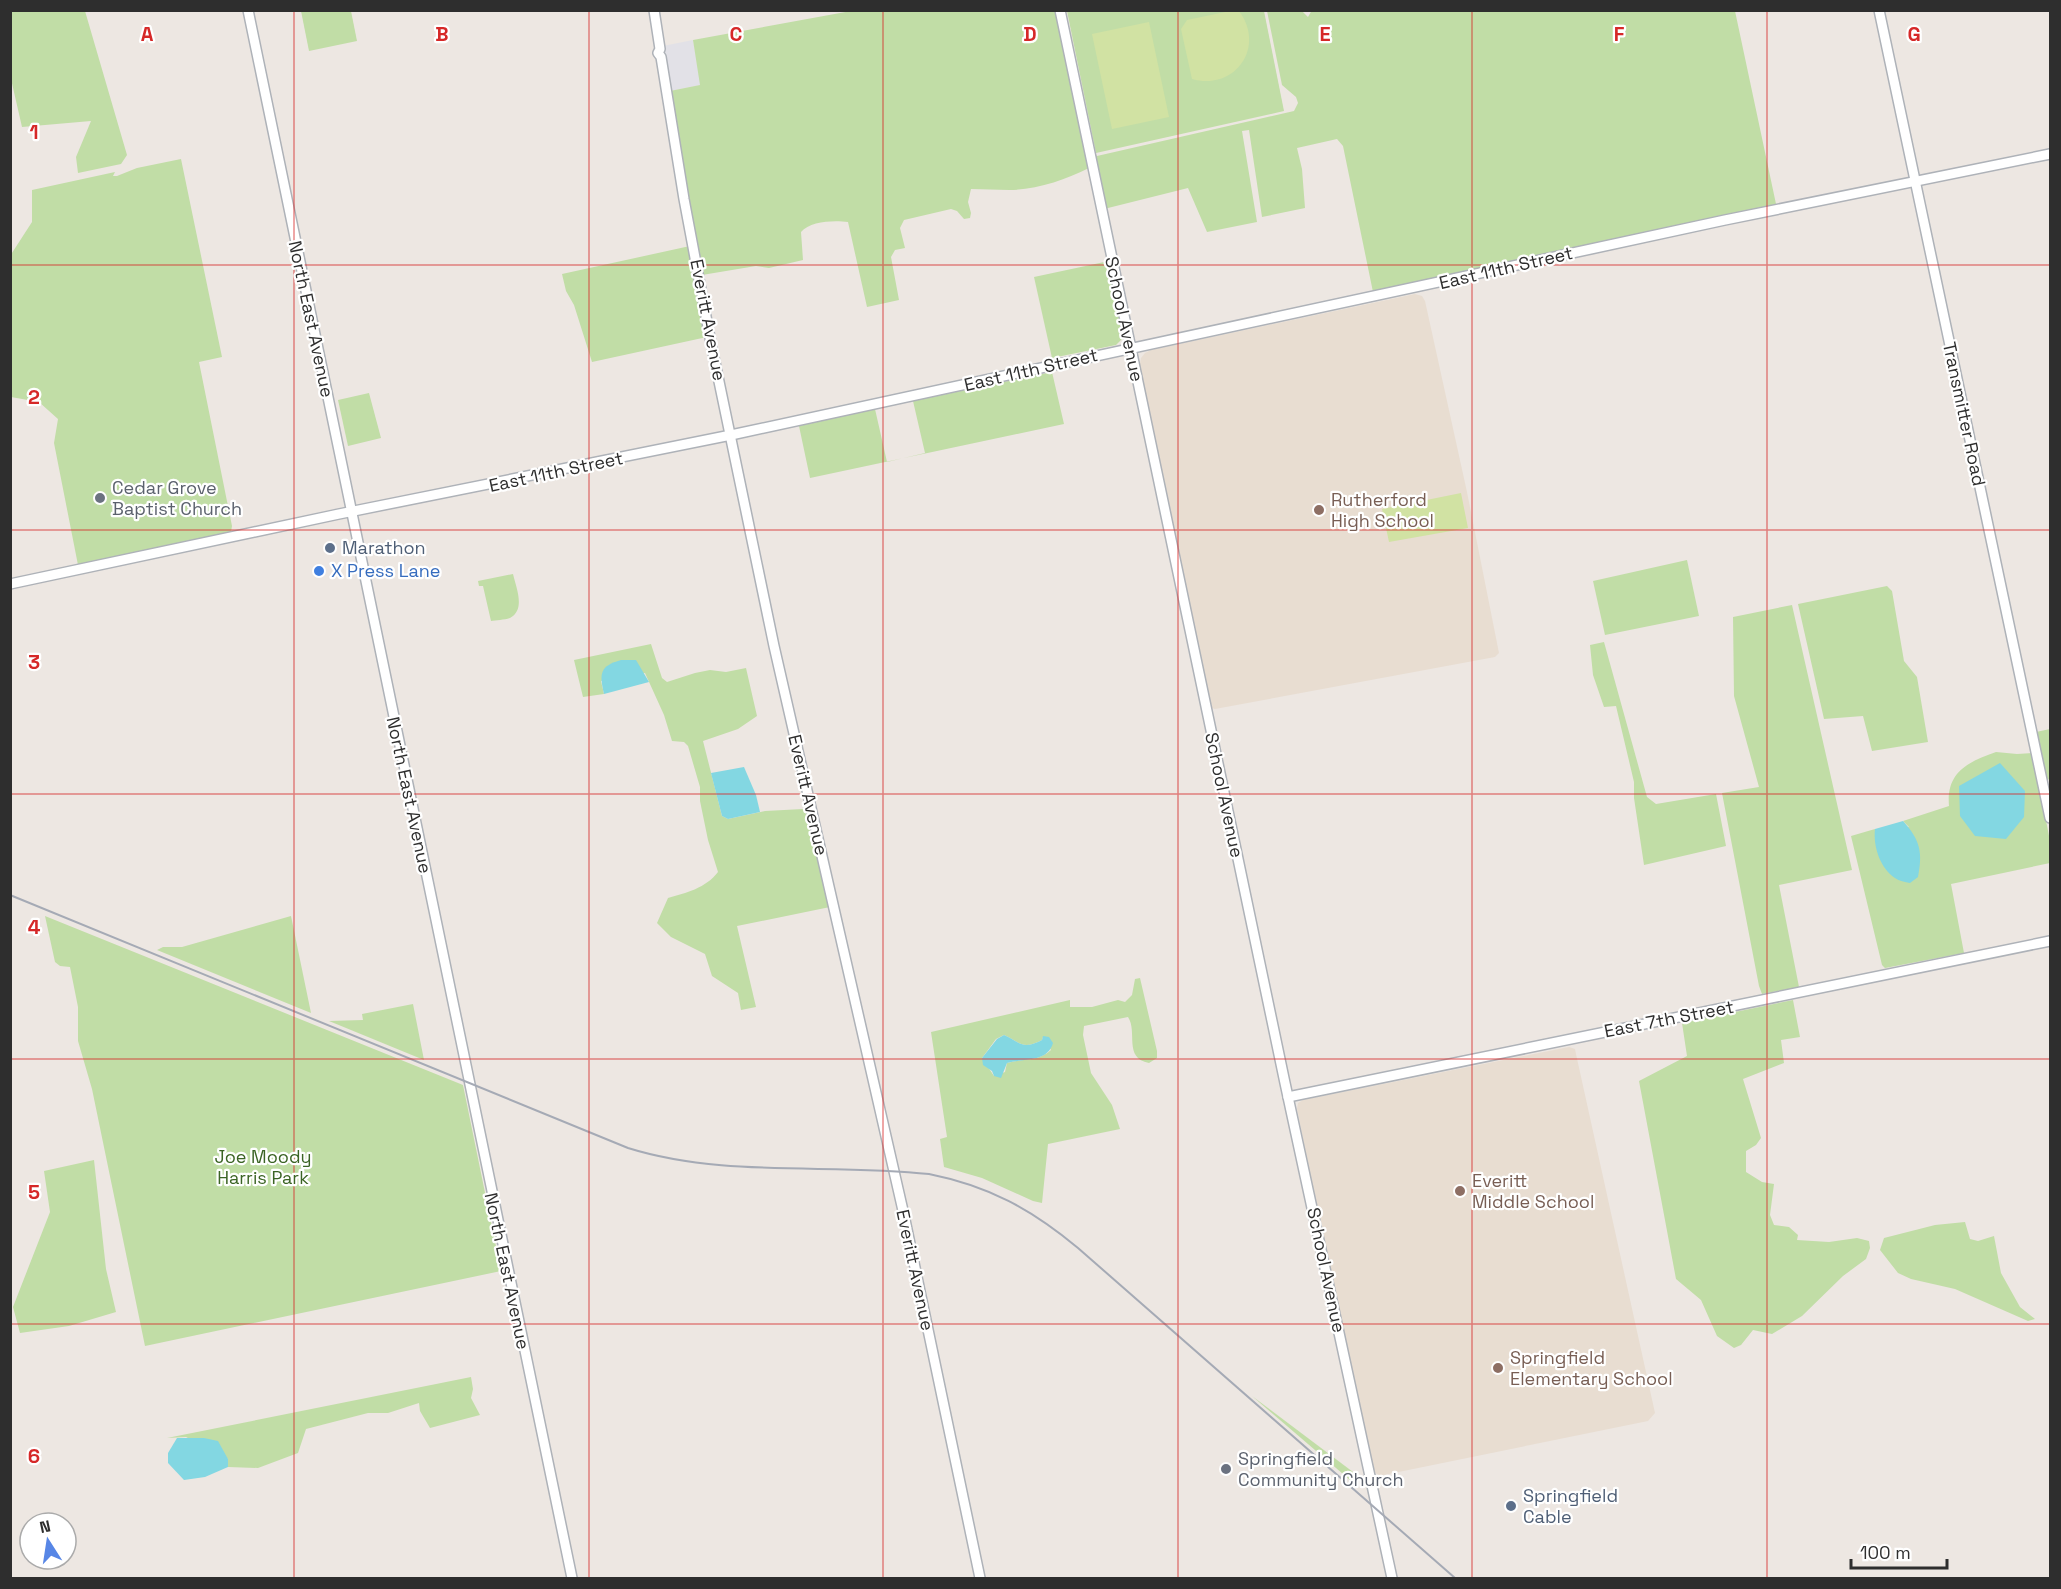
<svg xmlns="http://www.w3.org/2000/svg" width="2061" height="1589" viewBox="0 0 2061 1589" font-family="'Space Grotesk',sans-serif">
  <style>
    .industrial { fill: #e2e1e7 }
    .education { fill: #e8ddd1 }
    .green { fill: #c1dda6; fill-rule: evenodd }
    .pitch { fill: #d1e2a3 }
    .water { fill: #83d7e2 }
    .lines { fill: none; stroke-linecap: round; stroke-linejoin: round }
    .secondary-casing { stroke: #aeb2b8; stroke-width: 12 }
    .secondary { stroke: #fff; stroke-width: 9 }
    .rail { stroke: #a5aab5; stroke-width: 2 }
    .grid { fill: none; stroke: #d62828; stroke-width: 1.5; stroke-opacity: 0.55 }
    .worship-dot { fill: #6b7280; stroke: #fff; stroke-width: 2 }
    .education-dot { fill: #8d6e63; stroke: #fff; stroke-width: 2 }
    .service-dot { fill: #5c6f8a; stroke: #fff; stroke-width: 2 }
    .shop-dot { fill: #3f7fe0; stroke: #fff; stroke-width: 2 }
    .labels { text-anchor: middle; stroke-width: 4.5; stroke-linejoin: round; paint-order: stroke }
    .street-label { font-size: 18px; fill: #2e2e2e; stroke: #fff }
    .worship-label { font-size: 18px; fill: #5b616d; stroke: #fff; text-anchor: start }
    .education-label { font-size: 18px; fill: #785e54; stroke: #fff; text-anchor: start }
    .service-label { font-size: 18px; fill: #4e5e75; stroke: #fff; text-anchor: start }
    .shop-label { font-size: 18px; fill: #366cbe; stroke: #fff; text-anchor: start }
    .park-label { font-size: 18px; fill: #3b6424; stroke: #fff }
    .grid-label { font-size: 20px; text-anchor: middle; font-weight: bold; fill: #d62828; stroke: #fff; stroke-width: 4.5; stroke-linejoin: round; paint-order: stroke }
  </style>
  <rect width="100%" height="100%" fill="#ede7e2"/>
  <polygon class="industrial" points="693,40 701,85 670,91 663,46"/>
  <g class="education">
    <polygon points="1415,294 1422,296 1425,301 1467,492 1499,653 1495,657 1215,709 1212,708 1210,707 1139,369 1141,358 1145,353 1151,350"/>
    <polygon points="1569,1047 1575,1049 1576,1054 1655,1413 1648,1421 1379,1476 1373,1470 1334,1291 1297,1109 1298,1103 1303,1100"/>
  </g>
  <g class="green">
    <polygon points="1312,10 1735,11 1776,204 1373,292 1343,146 1337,139 1297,148 1302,169 1305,208 1262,217 1249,130 1242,131 1257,222 1207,232 1188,188 1104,209 1094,154 1097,156 1294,111 1298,103 1296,97 1282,85 1267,11 1302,11 1308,17"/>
    <polygon points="10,11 85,11 127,155 121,164 78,173 76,157 91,121 22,127 11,79"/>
    <polygon points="301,11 351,11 357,41 309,51"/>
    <path d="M 851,11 L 1056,11 L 1089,168 C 1065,180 1036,190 1009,190 C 996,190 984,189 971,189 L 968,202 L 971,213 L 970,218 L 964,219 L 957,211 L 951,209 L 904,220 L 900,228 L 905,248 L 895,250 L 891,257 L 899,300 L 867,307 L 848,222 C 834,220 810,221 801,232 L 803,260 L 769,268 L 756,266 L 702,275 L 670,91 L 700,85 L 693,40 Z"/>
    <polygon points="1067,11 1264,11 1284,111 1096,153"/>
    <polygon points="181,159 222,357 199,362 232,526 231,532 78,565 54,443 58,419 39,402 11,397 10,256 32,222 32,190 115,172 113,176 117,176 137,168"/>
    <polygon points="690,246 707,337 592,362 574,305 566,291 562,274"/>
    <polygon points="1109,261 1125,332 1122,339 1116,345 1052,358 1034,277"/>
    <polygon points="1052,372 1064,424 810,478 799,426 875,409 887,462 925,453 913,401"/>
    <polygon points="369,393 381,438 348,446 338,400"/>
    <polygon points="1687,560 1699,616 1605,635 1593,581"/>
    <path d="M 513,574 C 516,587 526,610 510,618 C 504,620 496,620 491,621 L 483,586 L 479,586 L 478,581 Z"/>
    <polygon points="1887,586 1892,591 1904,661 1917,677 1928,742 1872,751 1863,716 1824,719 1798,604"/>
    <polygon points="1792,605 1852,870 1779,885 1799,987 1762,994 1759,986 1722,793 1759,787 1734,696 1733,617"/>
    <polygon points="1604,642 1647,797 1656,804 1716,794 1726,846 1644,865 1634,798 1634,782 1616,706 1604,707 1593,675 1590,645"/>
    <path d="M 651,644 L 662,678 L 667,682 L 695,673 L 710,670 L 726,672 L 746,668 L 757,716 L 738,729 L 703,741 L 722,816 L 728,819 L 765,811 L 803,809 L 803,805 L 807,804 L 830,907 L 737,926 L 756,1007 L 741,1010 L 738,993 L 712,976 L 705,954 L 671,937 L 657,923 L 668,898 C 686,893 706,888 718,872 L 708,840 L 700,801 L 700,787 L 688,746 L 684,742 L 672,741 L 664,715 L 645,673 L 601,681 L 604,694 L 583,697 L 574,660 Z"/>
    <polygon points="2050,729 2050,779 2047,780 2036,732"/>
    <path d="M 1996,752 L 2017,754 L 2033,753 L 2050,841 L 2050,863 L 1951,884 L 1964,953 L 1885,968 L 1882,965 L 1851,836 L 1875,829 L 1875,834 L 1909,827 L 1903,821 L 1949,806 C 1946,772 1968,762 1996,752 Z"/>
    <polygon points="45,916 463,1085 501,1271 145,1346 92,1089 78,1041 78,1007 70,967 60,966 55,962"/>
    <polygon points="291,916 311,1013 157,950 163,947 182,947"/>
    <path d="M 1140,978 L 1157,1051 L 1157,1058 L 1149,1063 C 1123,1058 1138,1032 1128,1017 L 1084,1026 L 1083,1035 L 1091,1073 L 1112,1105 L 1120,1129 L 1048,1144 L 1042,1203 L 1033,1201 L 982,1178 L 944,1167 L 940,1139 L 947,1137 L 931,1032 L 1070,1000 L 1070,1007 L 1092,1007 L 1118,1000 L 1125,1002 L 1132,995 L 1135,979 ZM 1004,1035 C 1021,1043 1023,1050 1042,1040 L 1043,1037 L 1051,1050 C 1038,1062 1024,1058 1007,1063 L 1005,1072 L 994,1076 L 982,1058 L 996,1039 Z"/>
    <polygon points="1793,1000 1800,1037 1781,1040 1784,1063 1743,1079 1761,1138 1756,1145 1746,1151 1746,1172 1762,1182 1774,1184 1770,1215 1774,1225 1789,1227 1798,1235 1797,1240 1829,1242 1857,1238 1869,1241 1870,1248 1866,1259 1843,1276 1802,1316 1772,1334 1753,1330 1741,1345 1734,1348 1717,1336 1701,1300 1676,1279 1639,1081 1687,1056 1682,1023"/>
    <polygon points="413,1004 424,1060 329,1021 363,1020 362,1014"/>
    <polygon points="94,1160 106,1269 116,1312 69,1326 20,1333 13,1307 50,1212 44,1171"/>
    <polygon points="1965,1222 1970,1239 1978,1241 1994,1236 2001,1273 2020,1307 2035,1319 2028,1321 1955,1289 1911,1279 1898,1273 1880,1250 1884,1238 1935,1225"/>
    <polygon points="471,1377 473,1389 471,1398 480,1415 430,1428 420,1411 419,1403 388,1413 368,1413 306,1429 298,1453 258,1468 228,1467 228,1459 186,1437 167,1438"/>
    <polygon points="1252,1396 1353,1472 1353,1478 1350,1480"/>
  </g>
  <g class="pitch">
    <path d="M 1230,11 L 1239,11 C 1266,47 1235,91 1192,79 L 1181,29 L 1187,20 Z"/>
    <polygon points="1149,22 1169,117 1112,129 1092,34"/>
    <polygon points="1461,493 1468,528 1389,542 1382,509"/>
  </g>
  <g class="water">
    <path d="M 621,660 L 636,660 L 649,682 L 604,694 C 599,673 600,666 621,660 Z"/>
    <polygon points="2000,763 2025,791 2024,817 2006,839 1975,836 1960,816 1959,786"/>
    <polygon points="744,767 756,795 760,812 728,819 722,816 711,773"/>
    <path d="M 1903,821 C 1920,840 1923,852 1918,877 L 1910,883 C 1905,882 1899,881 1895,878 C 1880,868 1873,846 1875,829 Z"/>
    <path d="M 1004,1035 C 1021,1043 1023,1050 1042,1040 L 1043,1036 L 1049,1037 L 1053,1043 C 1047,1063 1024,1058 1007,1063 L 1001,1078 L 994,1076 L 992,1071 L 983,1065 L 982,1058 L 997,1039 Z"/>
    <polygon points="177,1438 204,1438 218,1441 228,1459 228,1467 205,1477 184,1480 168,1463 168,1453"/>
  </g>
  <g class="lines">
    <g class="secondary-casing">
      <g id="secondary">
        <polyline points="248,10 572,1578"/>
        <polyline points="654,10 660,49 658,53 661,57 684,199 711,343 774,646 904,1215 980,1578"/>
        <polyline points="1060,10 1285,1083 1392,1578"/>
        <polyline points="1879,10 2050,818"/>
        <polyline points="10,584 339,514 731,435 1725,220 2050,154"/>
        <polyline points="1288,1097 2050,941"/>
      </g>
    </g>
    <use href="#secondary" class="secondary"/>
    <path class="rail" d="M 10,895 L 628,1148 C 724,1178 829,1163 929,1174 C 989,1186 1031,1209 1078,1248 L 1455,1578"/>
  </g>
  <path class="grid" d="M 294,10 L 294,1578M 589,10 L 589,1578M 883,10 L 883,1578M 1178,10 L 1178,1578M 1472,10 L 1472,1578M 1767,10 L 1767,1578M 10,265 L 2050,265M 10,530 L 2050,530M 10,794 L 2050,794M 10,1059 L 2050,1059M 10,1324 L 2050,1324"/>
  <g class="worship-dot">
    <circle cx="100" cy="498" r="6"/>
    <circle cx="1226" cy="1469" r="6"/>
  </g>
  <g class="education-dot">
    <circle cx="1319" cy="510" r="6"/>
    <circle cx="1460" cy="1191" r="6"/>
    <circle cx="1498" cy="1368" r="6"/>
  </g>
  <g class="service-dot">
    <circle cx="330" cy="548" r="6"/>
    <circle cx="1511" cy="1506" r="6"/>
  </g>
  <circle class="shop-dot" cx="319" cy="571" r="6"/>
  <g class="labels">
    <g class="street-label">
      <text transform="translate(1506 268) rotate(-13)" y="6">East 11th Street</text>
      <text transform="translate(311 319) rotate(78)" y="6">North East Avenue</text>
      <text transform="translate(1124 319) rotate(78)" y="6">School Avenue</text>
      <text transform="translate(708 320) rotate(79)" y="6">Everitt Avenue</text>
      <text transform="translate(1031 370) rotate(-13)" y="6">East 11th Street</text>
      <text transform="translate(1964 414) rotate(78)" y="6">Transmitter Road</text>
      <text transform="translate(556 472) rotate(-12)" y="6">East 11th Street</text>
      <text transform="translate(409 795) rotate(78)" y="6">North East Avenue</text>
      <text transform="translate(808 795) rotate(77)" y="6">Everitt Avenue</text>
      <text transform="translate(1224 795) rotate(78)" y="6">School Avenue</text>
      <text transform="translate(1669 1019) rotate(-11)" y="6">East 7th Street</text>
      <text transform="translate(915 1270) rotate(78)" y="6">Everitt Avenue</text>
      <text transform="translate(1326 1270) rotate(78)" y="6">School Avenue</text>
      <text transform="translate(507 1271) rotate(78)" y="6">North East Avenue</text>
    </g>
    <g class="worship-label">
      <text x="112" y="494">Cedar Grove<tspan x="112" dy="21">Baptist Church</tspan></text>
      <text x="1238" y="1465">Springfield<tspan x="1238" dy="21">Community Church</tspan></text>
    </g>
    <g class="education-label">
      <text x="1331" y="506">Rutherford<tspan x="1331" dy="21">High School</tspan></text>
      <text x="1472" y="1187">Everitt<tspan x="1472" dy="21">Middle School</tspan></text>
      <text x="1510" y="1364">Springfield<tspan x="1510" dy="21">Elementary School</tspan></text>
    </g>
    <g class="service-label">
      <text x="342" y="554">Marathon</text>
      <text x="1523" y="1502">Springfield<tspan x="1523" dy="21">Cable</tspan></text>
    </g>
    <g class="shop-label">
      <text x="331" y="577">X Press Lane</text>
    </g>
    <g class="park-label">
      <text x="263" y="1163">Joe Moody<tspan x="263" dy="21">Harris Park</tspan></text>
    </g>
  </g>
  <g class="grid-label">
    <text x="147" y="41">A</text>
    <text x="442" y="41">B</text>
    <text x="736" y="41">C</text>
    <text x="1030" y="41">D</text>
    <text x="1325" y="41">E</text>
    <text x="1619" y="41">F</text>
    <text x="1914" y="41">G</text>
    <text x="34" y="139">1</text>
    <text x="34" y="404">2</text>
    <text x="34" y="669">3</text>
    <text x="34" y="934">4</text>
    <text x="34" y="1199">5</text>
    <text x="34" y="1463">6</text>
  </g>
  <rect width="2061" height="1589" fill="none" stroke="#2e2e2e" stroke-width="24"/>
  <g transform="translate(48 1541) rotate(348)"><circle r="28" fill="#ffffff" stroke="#ababab" stroke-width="1.5"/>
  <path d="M0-4.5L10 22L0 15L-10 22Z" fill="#5786e6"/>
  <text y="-9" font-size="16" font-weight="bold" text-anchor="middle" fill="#2e2e2e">N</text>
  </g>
  <path d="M1851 1559v9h96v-9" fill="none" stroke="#2e2e2e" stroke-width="3"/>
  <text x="1860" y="1559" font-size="18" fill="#2e2e2e" stroke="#ffffff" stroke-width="4.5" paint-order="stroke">100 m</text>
</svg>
